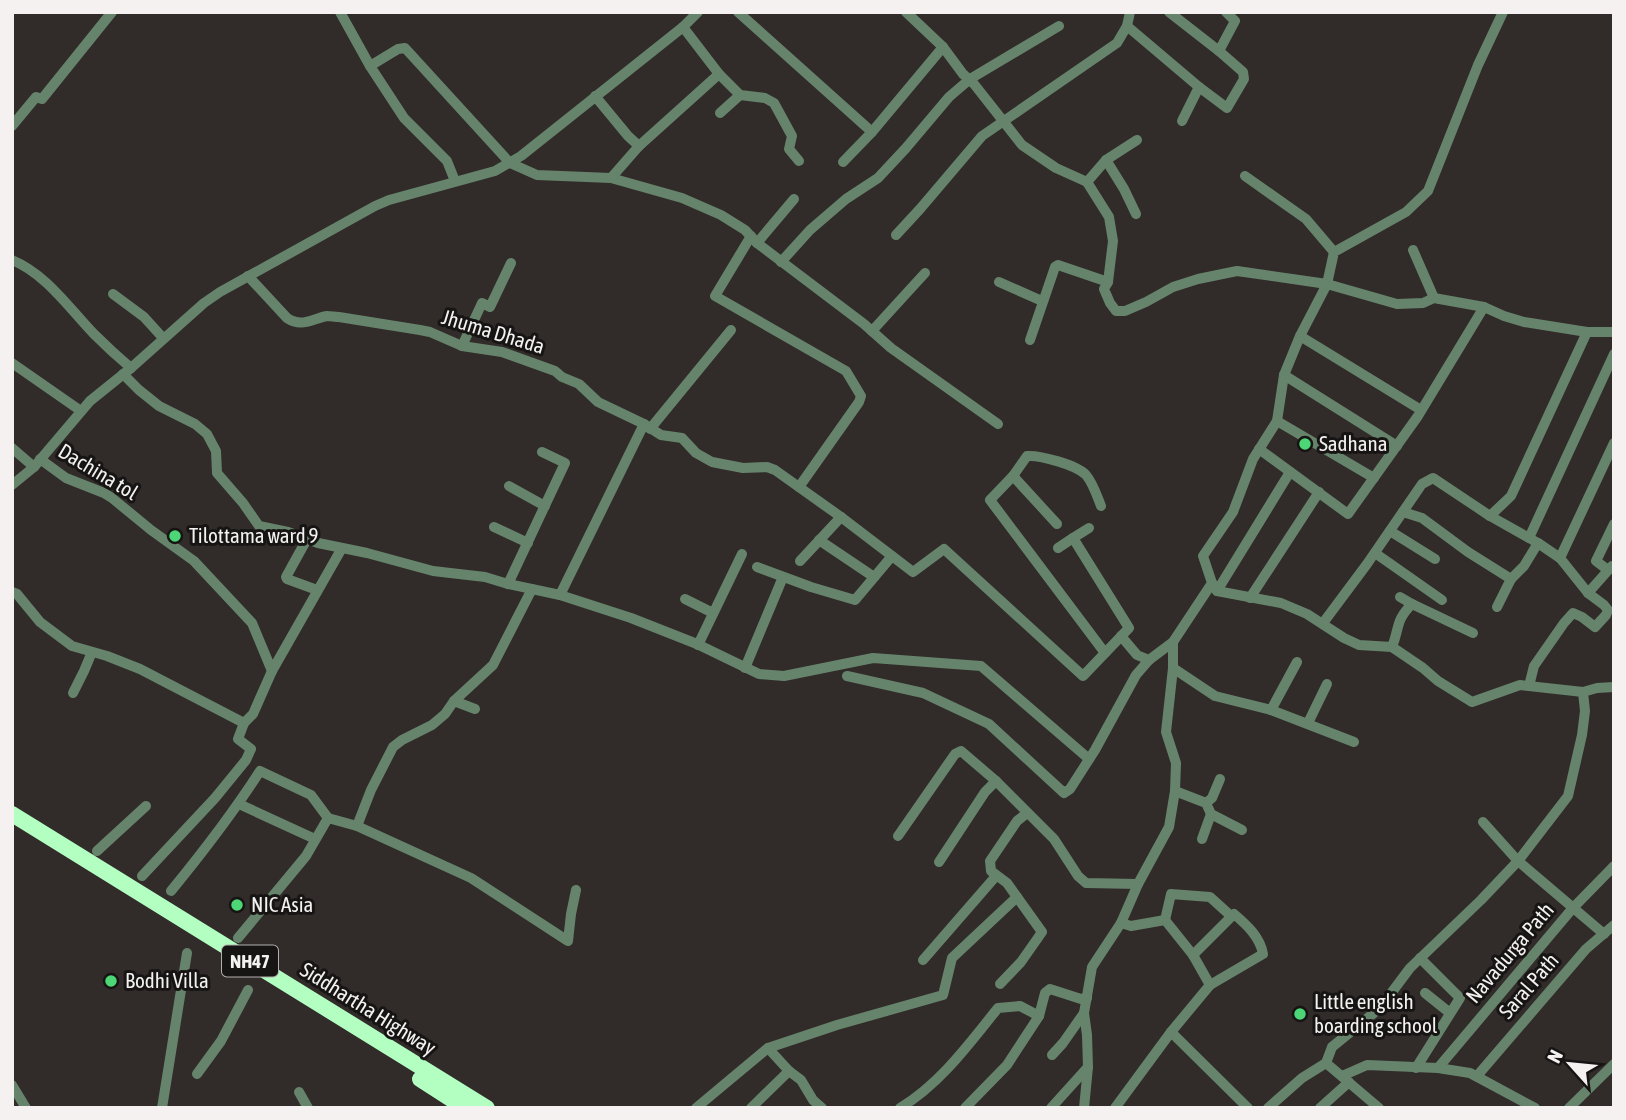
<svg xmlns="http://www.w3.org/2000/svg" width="1626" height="1120" viewBox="0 0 1626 1120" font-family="'Asap Condensed',sans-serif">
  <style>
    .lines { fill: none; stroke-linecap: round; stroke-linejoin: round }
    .minor { stroke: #66846b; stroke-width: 10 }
    .highway { stroke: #b2ffc1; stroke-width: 16 }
    .poi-dot { fill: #4dd676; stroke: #171414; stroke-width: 2.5 }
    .labels { text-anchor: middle; stroke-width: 6; stroke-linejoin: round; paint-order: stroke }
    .shield { fill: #171414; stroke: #b2afae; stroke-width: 2 }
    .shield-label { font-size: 19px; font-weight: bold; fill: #f4f1f0 }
    .street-label { font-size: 21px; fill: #f4f1f0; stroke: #171414 }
    .poi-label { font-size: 21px; fill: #f4f1f0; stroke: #171414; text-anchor: start }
  </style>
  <rect width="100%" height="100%" fill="#312b2a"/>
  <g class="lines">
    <g class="minor">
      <polyline points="340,12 370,66 404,118 447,161 455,181"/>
      <polyline points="738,12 872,132"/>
      <polyline points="906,12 943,47 963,74 974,84 1022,145 1056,168 1087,182 1109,217 1113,241 1108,282 1104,289 1110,303 1116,311 1125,311 1146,302 1173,287 1198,279 1237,271 1327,284 1334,252 1406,212 1428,191 1478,65 1503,12"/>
      <polyline points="1127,26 1199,87 1227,108 1244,79 1243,72 1219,51 1169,12"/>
      <polyline points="683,27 719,74 740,95 765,98 774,103 792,136 789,149 799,161"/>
      <polyline points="1219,51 1235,21 1226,12"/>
      <polyline points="370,66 398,49 405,48 510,163 537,175 611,178 682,198 721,215 745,230 757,243 864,324 891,348 998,424"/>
      <polyline points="595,96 628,136 639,146 611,178"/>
      <polyline points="720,113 740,95"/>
      <polyline points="1182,121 1199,87"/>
      <polyline points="12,126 36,97 42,99 112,12"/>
      <polyline points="639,146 719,74"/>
      <polyline points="1106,160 1124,189 1136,214"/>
      <polyline points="843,162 872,132 943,47"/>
      <polyline points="1245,176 1306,219 1334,252"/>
      <polyline points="1087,182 1106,160 1137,140"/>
      <polyline points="896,235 920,209 982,136 1117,43 1127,26 1130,12"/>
      <polyline points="751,236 715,296 846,371 861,396 859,402 799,487"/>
      <polyline points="757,243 794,199"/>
      <polyline points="1413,250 1434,298"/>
      <path d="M 12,260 C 46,274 69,308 94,334 C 106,346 118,357 131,368"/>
      <polyline points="781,262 810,230 846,199 878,178 906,148 949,97 970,79 1059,26"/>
      <path d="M 248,276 L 287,318 C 302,328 311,319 327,316 C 331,316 335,317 339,317 L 420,330 L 430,332 L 462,346 L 502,352 L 555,371 L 562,377 L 579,384 L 598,402 L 644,424 L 661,435 L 682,438 L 696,453 L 712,462 L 743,468 L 767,467 L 775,470 L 841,517 L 913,572 L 944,549 L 1083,676 L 1129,628 L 1073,538 L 1089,528"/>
      <polyline points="999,282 1042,301"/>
      <polyline points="113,294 144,317 163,338"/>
      <polyline points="872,331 925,273"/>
      <polyline points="1300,336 1421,410"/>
      <polyline points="1030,340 1055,267 1058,265 1108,282"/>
      <polyline points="462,346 482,303 490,307 511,263"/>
      <polyline points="12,363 81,411"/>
      <polyline points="123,374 139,390 159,406 195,424 207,434 216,451 217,473 243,503 259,526 288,532 318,543 367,553 433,571 485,577 508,584 560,595 631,618 697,644 759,674 784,676 873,658 981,666 1089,759"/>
      <polyline points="1284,375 1397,446"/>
      <polyline points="1277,421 1374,478"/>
      <polyline points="650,429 731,330"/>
      <polyline points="12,448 34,467"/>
      <polyline points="1259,449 1348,514 1418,416 1484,307"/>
      <polyline points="40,459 66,478 104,493 112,498 151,530 194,561 252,623 272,671"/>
      <path d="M 1013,476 L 1027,456 C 1040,455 1077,465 1086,475 C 1093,483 1097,496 1101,506"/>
      <polyline points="12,485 34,467 90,401 131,368 204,303 220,292 375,206 389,200 495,171 521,156 683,27 698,12"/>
      <polyline points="509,486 545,506"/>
      <polyline points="1403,512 1422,518 1468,552 1511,579 1497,607"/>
      <polyline points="1490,516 1511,496 1587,332"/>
      <polyline points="1057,524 1013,476 990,500 1105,653"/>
      <polyline points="494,527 528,543"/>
      <polyline points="1390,531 1435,559"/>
      <polyline points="1529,538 1614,354"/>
      <polyline points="307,539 286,577 287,579 317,590"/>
      <polyline points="819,540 874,577"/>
      <polyline points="1058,548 1073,538"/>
      <polyline points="1375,553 1442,600"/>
      <polyline points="1560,558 1614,443"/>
      <polyline points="800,561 841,517"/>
      <polyline points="757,567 811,587 855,600 892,556"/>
      <polyline points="1608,570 1596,561 1614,524"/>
      <polyline points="1511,579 1524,566 1538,543"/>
      <polyline points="1212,583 1217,591 1281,603 1307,614 1344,638 1359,645 1392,647 1423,668 1438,681 1472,702 1520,685 1583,692"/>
      <polyline points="508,584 565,463 542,452"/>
      <polyline points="1217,591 1290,472"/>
      <polyline points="12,592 17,594 40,622 72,646 107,656 140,669 244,723"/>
      <polyline points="1588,593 1612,566"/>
      <polyline points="560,595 644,424"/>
      <polyline points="1250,598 1319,492"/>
      <polyline points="685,599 713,613"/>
      <polyline points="1412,604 1473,633"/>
      <polyline points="1323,623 1367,564 1422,484 1433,478 1490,516 1538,543 1560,558 1588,593 1604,605 1608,610 1606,615 1595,627 1582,617 1573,613 1564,623 1534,666 1529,686"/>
      <polyline points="1121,636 1137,655 1149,660"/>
      <polyline points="698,645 742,554"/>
      <path d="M 1392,647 C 1400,627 1395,621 1412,604 L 1400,597"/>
      <polyline points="745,668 783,577"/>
      <polyline points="1173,668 1215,696 1271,710 1354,742"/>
      <polyline points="847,676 923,693 989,724 1064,793 1070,789 1095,750 1136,675 1149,660 1173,642 1212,583 1203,556 1233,512 1253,459 1277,421 1284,375 1300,336 1327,284 1397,304 1423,303 1434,298 1484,307 1504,316 1524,322 1587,332 1614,332"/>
      <polyline points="73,693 84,671 92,652"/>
      <polyline points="454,701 475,709"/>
      <polyline points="1271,710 1297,662"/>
      <polyline points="1308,723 1327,684"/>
      <polyline points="1175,791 1206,803 1211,814 1242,830"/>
      <polyline points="1206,803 1212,798 1220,779"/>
      <polyline points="239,804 315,839"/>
      <polyline points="1483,822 1518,861 1604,934"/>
      <polyline points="357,826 371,790 393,747 402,740 432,725 445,714 454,701 493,665 532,589"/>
      <polyline points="898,836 955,754 961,751 996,781 1054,839 1078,876 1086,883 1138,884"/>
      <polyline points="1202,839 1211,814"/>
      <polyline points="97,851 146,806"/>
      <polyline points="939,862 985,792 996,781"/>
      <polyline points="142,876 215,798 246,760 251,749 238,739 244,723 253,714 272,671 342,548"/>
      <path d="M 171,891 C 203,852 233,813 260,771 L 311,795 L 328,818"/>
      <polyline points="1165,920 1171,894 1210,897 1231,916"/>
      <polyline points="1121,923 1131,926 1165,920 1193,955 1210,985 1171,1032"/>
      <polyline points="238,938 306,856 328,818 357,826 471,878 568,941 571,914 576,890"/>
      <path d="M 1193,955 L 1234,914 C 1247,925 1260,937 1263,954 L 1210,985"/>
      <polyline points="923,960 996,876"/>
      <polyline points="1000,984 1021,962 1042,932 1007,883 991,871 990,861 1017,821 1027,813"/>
      <polyline points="1425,993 1450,1013"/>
      <polyline points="768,1048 789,1071 801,1080 813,1100 822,1108"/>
      <polyline points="1052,1055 1063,1043 1084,1013"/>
      <polyline points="1416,1068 1460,998 1420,958"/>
      <polyline points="1438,1068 1572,909 1614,866"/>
      <polyline points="197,1074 221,1041 248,990"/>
      <polyline points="1342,1076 1367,1065 1438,1068 1470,1073 1535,1108"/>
      <polyline points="1477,1076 1586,949 1614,925"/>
      <polyline points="12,1085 26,1108"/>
      <polyline points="299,1092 308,1108"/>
      <polyline points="162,1108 187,953"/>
      <polyline points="696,1108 768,1048 837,1025 943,995 952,958 1017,897"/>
      <polyline points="751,1108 789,1071"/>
      <path d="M 900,1108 C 940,1084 969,1044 998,1008 L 1020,1006 L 1039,1016"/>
      <polyline points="965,1108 1007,1065 1039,1016 1045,993 1050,989 1081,999 1087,998"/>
      <polyline points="1051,1108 1088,1067"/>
      <polyline points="1084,1108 1088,1067 1087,1035 1084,1013 1092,967 1121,923 1138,884 1169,827 1175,791 1176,763 1166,732 1173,668 1173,642"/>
      <polyline points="1115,1108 1171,1032 1248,1108"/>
      <polyline points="1268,1108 1302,1078 1326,1063"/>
      <polyline points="1320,1108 1349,1082"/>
      <polyline points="1379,1108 1326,1063 1332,1047 1380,1008 1410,968 1481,900 1518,861 1568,796 1582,735 1585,711 1583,692 1597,688 1614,687"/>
      <polyline points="1569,1108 1614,1064"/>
    </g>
    <g class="highway">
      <polyline points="12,814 487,1108"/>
      <polyline points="420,1079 465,1108"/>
    </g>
  </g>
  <g class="poi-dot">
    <circle cx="1305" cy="444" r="7"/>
    <circle cx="175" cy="536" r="7"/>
    <circle cx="237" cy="905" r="7"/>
    <circle cx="111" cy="981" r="7"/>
    <circle cx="1300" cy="1014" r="7"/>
  </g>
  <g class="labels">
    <rect class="shield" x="222" y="945.5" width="56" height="31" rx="5"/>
    <g class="shield-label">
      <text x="250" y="968">NH47</text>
    </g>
    <g class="street-label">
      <text transform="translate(493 332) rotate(17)" y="7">Jhuma Dhada</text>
      <text transform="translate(98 472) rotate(31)" y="7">Dachina tol</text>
      <text transform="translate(1510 953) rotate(-50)" y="7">Navadurga Path</text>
      <text transform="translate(1529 986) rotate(-49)" y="7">Saral Path</text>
      <text transform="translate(368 1009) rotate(32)" y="7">Siddhartha Highway</text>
    </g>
    <g class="poi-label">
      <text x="1319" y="451">Sadhana</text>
      <text x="189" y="543">Tilottama ward 9</text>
      <text x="251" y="912">NIC Asia</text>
      <text x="125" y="988">Bodhi Villa</text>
      <text x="1314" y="1009">Little english<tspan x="1314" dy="24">boarding school</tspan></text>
    </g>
  </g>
  <rect width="1626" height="1120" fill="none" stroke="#f4f1f0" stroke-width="28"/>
  <g transform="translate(1570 1064) rotate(297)" stroke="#171414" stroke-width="5" paint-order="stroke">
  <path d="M0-5L12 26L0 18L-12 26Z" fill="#f4f1f0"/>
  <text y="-10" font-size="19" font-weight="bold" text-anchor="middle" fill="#f4f1f0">N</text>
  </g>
</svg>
